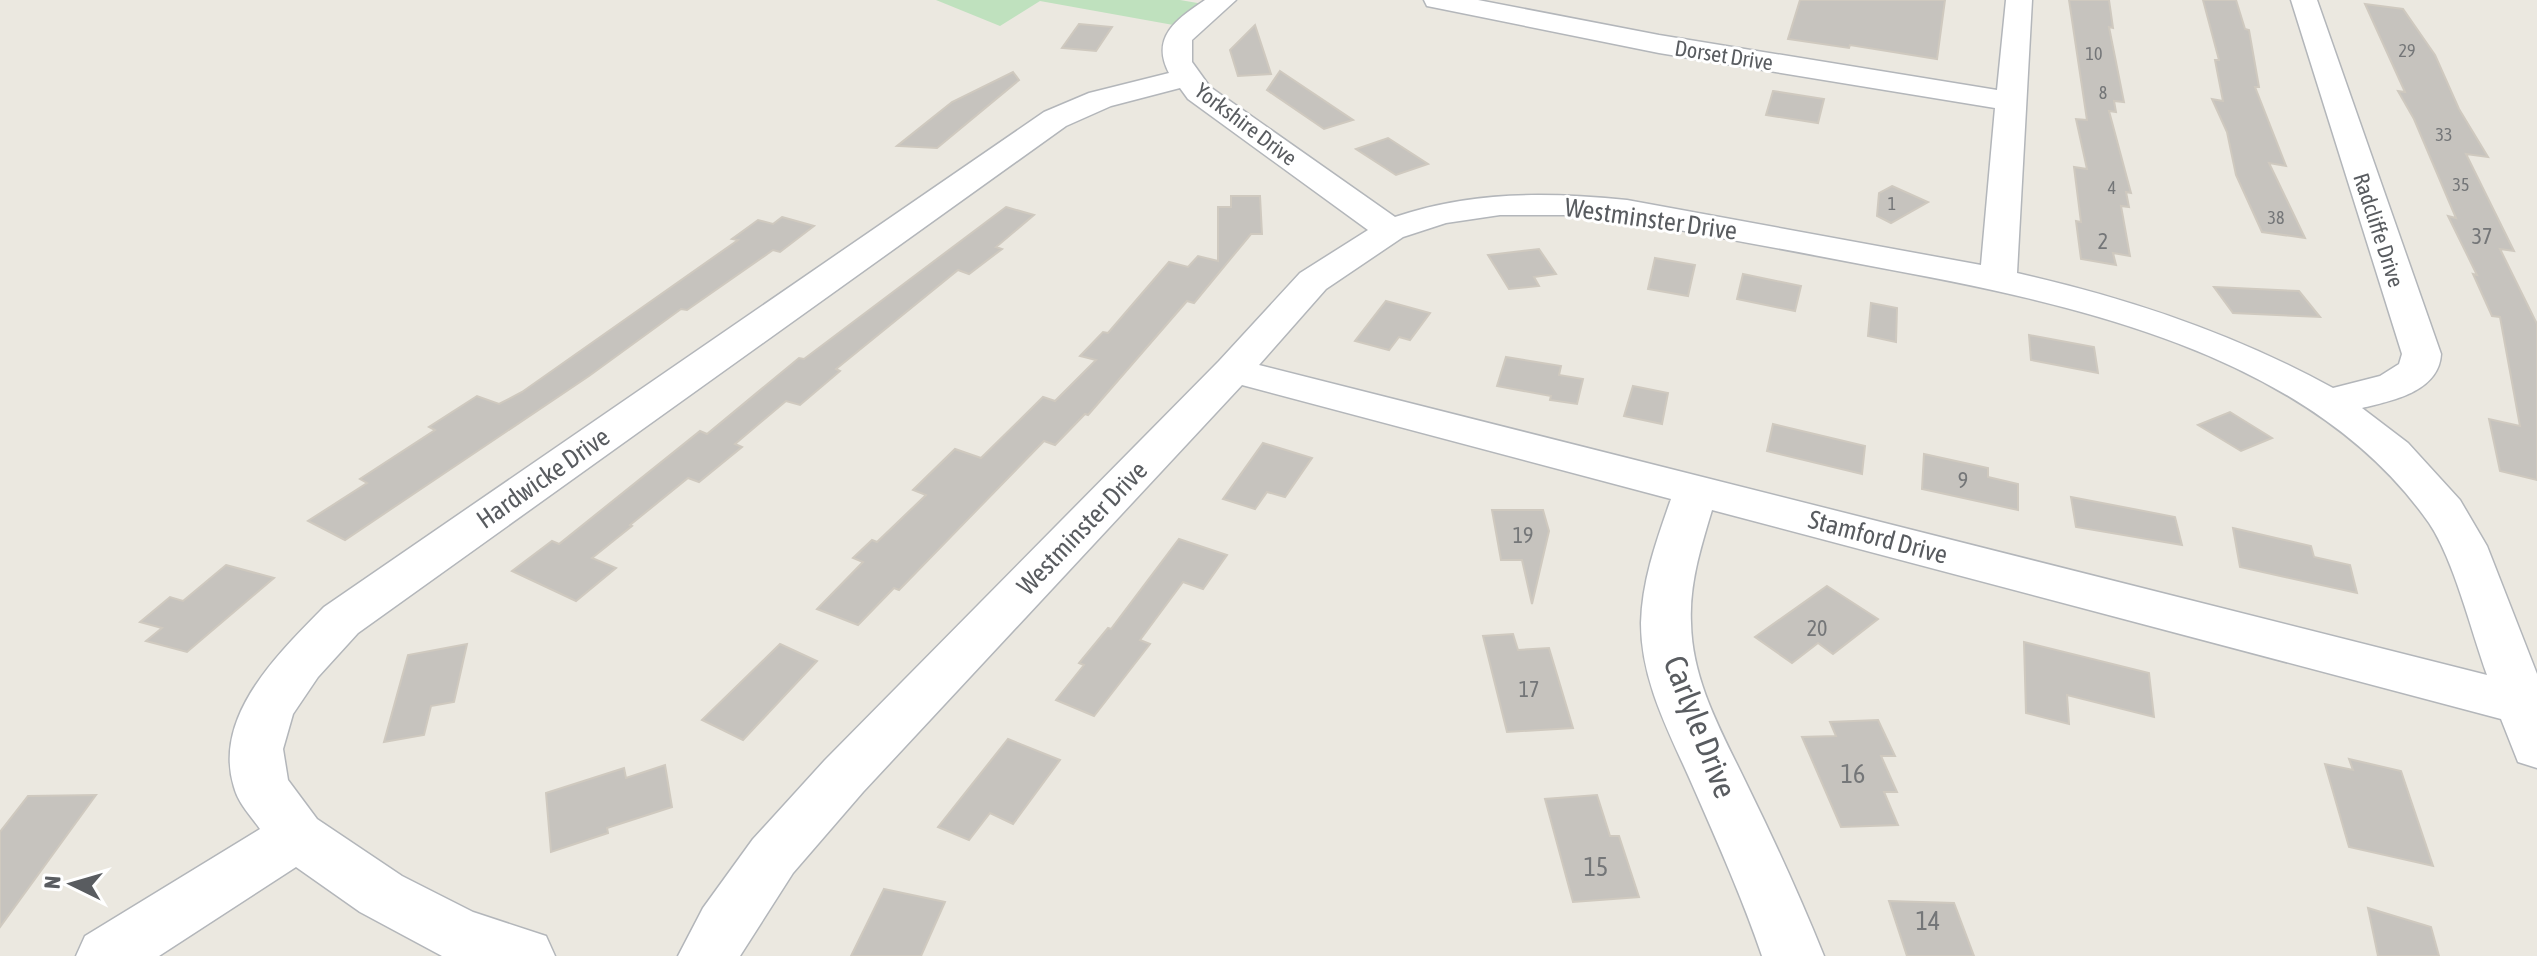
<svg xmlns="http://www.w3.org/2000/svg" width="2537" height="956" viewBox="0 0 2537 956" font-family="'Asap Condensed',sans-serif">
  <style>
    .green { fill: #bfe1be }
    .building { fill: #c6c3be; stroke: #cfc9bf; stroke-width: 2 }
    .lines { fill: none; stroke-linecap: round; stroke-linejoin: round }
    .minor-casing { stroke: #b3b6ba; stroke-width: 3 }
    .minor { fill: #fff; fill-rule: evenodd }
    .labels { text-anchor: middle; stroke-width: 6; stroke-linejoin: round; paint-order: stroke }
    .far-number-label { font-size: 18px; fill: #747678 }
    .far-street-label { font-size: 22px; fill: #595c60; stroke: #fff }
    .number-label { font-size: 22px; fill: #747678 }
    .street-label { font-size: 26px; fill: #595c60; stroke: #fff }
    .near-number-label { font-size: 26px; fill: #747678 }
    .near-street-label { font-size: 32px; fill: #595c60; stroke: #fff }
  </style>
  <rect width="100%" height="100%" fill="#ebe8e0"/>
  <polygon class="green" points="936,0 1180,0 1215,6 1190,28 1040,1 1000,26"/>
  <g class="building">
    <polygon points="1800,0 1945,0 1937,59 1850,45 1849,48 1788,39"/>
    <polygon points="2069,0 2109,0 2113,28 2109,27 2124,102 2114,101 2116,112 2109,111 2131,193 2126,192 2129,207 2121,206 2130,256 2113,253 2116,265 2081,259 2076,221 2081,222 2074,167 2087,169 2076,119 2087,120"/>
    <polygon points="2203,0 2236,0 2245,29 2249,30 2259,87 2255,87 2286,166 2269,163 2305,238 2262,232 2236,175 2227,132 2212,99 2223,101 2215,60 2219,60"/>
    <polygon points="2365,4 2403,9 2435,55 2459,109 2488,157 2466,154 2514,251 2500,249 2537,324 2537,480 2500,471 2489,419 2520,426 2500,317 2492,316 2473,274 2477,275 2448,216 2456,218 2414,119 2398,91 2405,92"/>
    <polygon points="1079,24 1112,27 1096,51 1062,48"/>
    <polygon points="1255,25 1271,74 1238,76 1230,50"/>
    <polygon points="1280,71 1353,120 1324,129 1267,90"/>
    <polygon points="1013,72 1019,80 937,148 897,146 952,102"/>
    <polygon points="1773,91 1824,99 1818,123 1766,115"/>
    <polygon points="1388,138 1428,164 1396,175 1356,149"/>
    <polygon points="1892,186 1928,202 1891,223 1877,216 1879,193"/>
    <polygon points="1231,196 1260,196 1262,234 1251,234 1194,303 1187,301 1088,415 1085,414 1055,445 1044,441 899,590 894,588 858,625 817,609 863,562 853,558 872,540 877,542 926,495 913,490 955,449 981,458 1043,397 1055,401 1096,360 1080,356 1103,332 1108,333 1169,262 1188,267 1198,256 1218,261 1218,207 1231,207"/>
    <polygon points="1006,207 1034,215 996,247 1002,249 969,274 958,270 836,369 840,371 800,405 786,401 735,444 742,447 699,482 688,478 630,525 632,526 592,558 616,568 576,601 512,571 552,541 559,544 700,431 707,434 799,358 804,359"/>
    <polygon points="782,217 814,226 780,252 773,250 687,310 681,309 589,376 345,540 308,521 367,483 360,479 435,430 429,427 477,396 499,404 522,392 738,240 732,239 758,220 773,224"/>
    <polygon points="1539,249 1556,274 1534,277 1539,286 1509,289 1488,255"/>
    <polygon points="1655,258 1695,265 1688,296 1648,289"/>
    <polygon points="1743,274 1801,286 1795,311 1737,299"/>
    <polygon points="2214,287 2299,291 2320,317 2233,313"/>
    <polygon points="1386,301 1430,313 1410,340 1399,337 1389,350 1355,341"/>
    <polygon points="1871,303 1897,308 1896,342 1868,336"/>
    <polygon points="2029,335 2094,347 2098,373 2031,360"/>
    <polygon points="1506,357 1561,366 1559,375 1583,379 1577,404 1550,400 1551,396 1497,386"/>
    <polygon points="1633,386 1668,393 1662,424 1624,416"/>
    <polygon points="2230,412 2272,438 2241,451 2198,425"/>
    <polygon points="1773,424 1865,446 1862,474 1767,451"/>
    <polygon points="1263,443 1312,458 1285,497 1267,492 1255,509 1223,499"/>
    <polygon points="1924,454 1988,468 1988,477 2018,484 2018,510 1922,489"/>
    <polygon points="2071,497 2175,517 2182,545 2076,527"/>
    <polygon points="1492,510 1543,510 1549,531 1532,604 1522,560 1501,560"/>
    <polygon points="2233,528 2311,546 2314,557 2350,565 2357,593 2240,567"/>
    <polygon points="1179,539 1227,555 1203,589 1183,582 1140,640 1150,644 1094,716 1056,700 1084,665 1079,663 1108,628 1111,629"/>
    <polygon points="226,565 274,578 187,652 146,641 162,628 140,622 170,597 183,601"/>
    <polygon points="1827,586 1878,619 1833,654 1818,643 1792,663 1755,637"/>
    <polygon points="1513,634 1518,650 1549,648 1573,728 1507,732 1483,636"/>
    <polygon points="2024,642 2149,673 2154,717 2067,695 2069,724 2026,713"/>
    <polygon points="467,644 454,702 431,706 424,735 384,742 408,655"/>
    <polygon points="780,644 817,661 743,740 702,720"/>
    <polygon points="1878,720 1895,756 1881,756 1897,792 1884,792 1898,825 1841,827 1802,737 1836,736 1830,722"/>
    <polygon points="1008,739 1060,760 1013,824 990,813 969,840 938,827"/>
    <polygon points="2349,759 2401,771 2433,866 2349,847 2325,764 2353,770"/>
    <polygon points="665,765 672,807 607,828 608,833 551,852 546,793 624,768 626,778"/>
    <polygon points="96,795 0,927 0,832 28,796"/>
    <polygon points="1597,795 1610,836 1619,836 1639,897 1573,902 1545,799"/>
    <polygon points="884,889 945,902 921,956 851,956"/>
    <polygon points="1889,901 1954,903 1974,956 1907,956"/>
    <polygon points="2368,908 2431,927 2439,956 2378,956"/>
  </g>
  <g class="lines">
    <g class="minor-casing">
      <path id="minor" d="M 1205,0 L 1236,0 L 1192,40 L 1192,62 L 1210,87 L 1395,217 C 1471,191 1548,192 1627,200 L 1981,265 L 1995,108 L 1659,53 L 1437,8 L 1427,6 L 1424,0 L 1478,0 L 1659,35 L 1997,90 L 2006,0 L 2032,0 L 2017,273 C 2128,298 2233,333 2333,388 L 2380,376 L 2399,364 L 2402,354 L 2291,0 L 2317,0 L 2441,354 C 2439,392 2391,401 2362,408 L 2408,443 L 2460,500 L 2487,546 L 2537,674 L 2537,768 L 2518,762 L 2501,719 L 1712,510 C 1701,547 1689,584 1691,623 C 1692,683 1724,736 1749,789 C 1776,844 1801,899 1824,956 L 1762,956 C 1743,900 1719,846 1695,791 C 1672,737 1641,684 1641,623 C 1642,580 1657,539 1671,499 L 1242,385 L 863,792 L 793,873 L 740,956 L 678,956 L 703,908 L 753,839 L 825,760 L 1219,361 L 1300,273 L 1368,230 L 1188,99 L 1180,88 L 1111,106 L 1066,126 L 358,633 L 318,677 L 293,714 L 283,749 L 288,780 L 317,819 L 402,876 L 473,912 L 546,936 L 555,956 L 442,956 L 360,912 L 296,867 L 159,956 L 76,956 L 85,936 L 260,829 C 251,816 238,803 234,787 C 212,716 279,653 324,607 L 1044,112 L 1089,93 L 1169,73 C 1150,37 1177,19 1205,0 ZM 1500,215 L 1578,215 L 1627,220 C 1708,236 1790,250 1871,266 C 2065,302 2308,350 2429,523 C 2454,560 2471,631 2487,675 L 1259,365 L 1326,289 L 1403,237 L 1446,223 Z"/>
    </g>
    <use href="#minor" class="minor"/>
  </g>
  <g class="labels">
    <g class="far-number-label">
      <text x="2407" y="57">29</text>
      <text x="2094" y="60">10</text>
      <text x="2103" y="99">8</text>
      <text x="2444" y="141">33</text>
      <text x="2461" y="191">35</text>
      <text x="2112" y="194">4</text>
      <text x="1892" y="210">1</text>
      <text x="2276" y="224">38</text>
    </g>
    <g class="far-street-label">
      <text transform="translate(1724 55) rotate(9)" y="8">Dorset Drive</text>
      <text transform="translate(1246 124) rotate(37)" y="8">Yorkshire Drive</text>
      <text transform="translate(2379 230) rotate(72)" y="8">Radcliffe Drive</text>
    </g>
    <g class="number-label">
      <text x="2482" y="244">37</text>
      <text x="2103" y="249">2</text>
      <text x="1963" y="488">9</text>
      <text x="1523" y="543">19</text>
      <text x="1817" y="636">20</text>
      <text x="1529" y="697">17</text>
    </g>
    <g class="street-label">
      <text transform="translate(1651 219) rotate(8)" y="9">Westminster Drive</text>
      <text transform="translate(543 478) rotate(-35)" y="9">Hardwicke Drive</text>
      <text transform="translate(1082 528) rotate(-46)" y="9">Westminster Drive</text>
      <text transform="translate(1878 537) rotate(15)" y="9">Stamford Drive</text>
    </g>
    <g class="near-number-label">
      <text x="1853" y="783">16</text>
      <text x="1596" y="876">15</text>
      <text x="1928" y="930">14</text>
    </g>
    <g class="near-street-label">
      <text transform="translate(1700 727) rotate(69)" y="11">Carlyle Drive</text>
    </g>
  </g>
  <g transform="translate(72 884) rotate(275)" stroke="#ffffff" stroke-width="6" paint-order="stroke">
  <path d="M0-6L14 30L0 20L-14 30Z" fill="#595c60"/>
  <text y="-12" font-size="22" font-weight="bold" text-anchor="middle" fill="#595c60">N</text>
  </g>
</svg>
